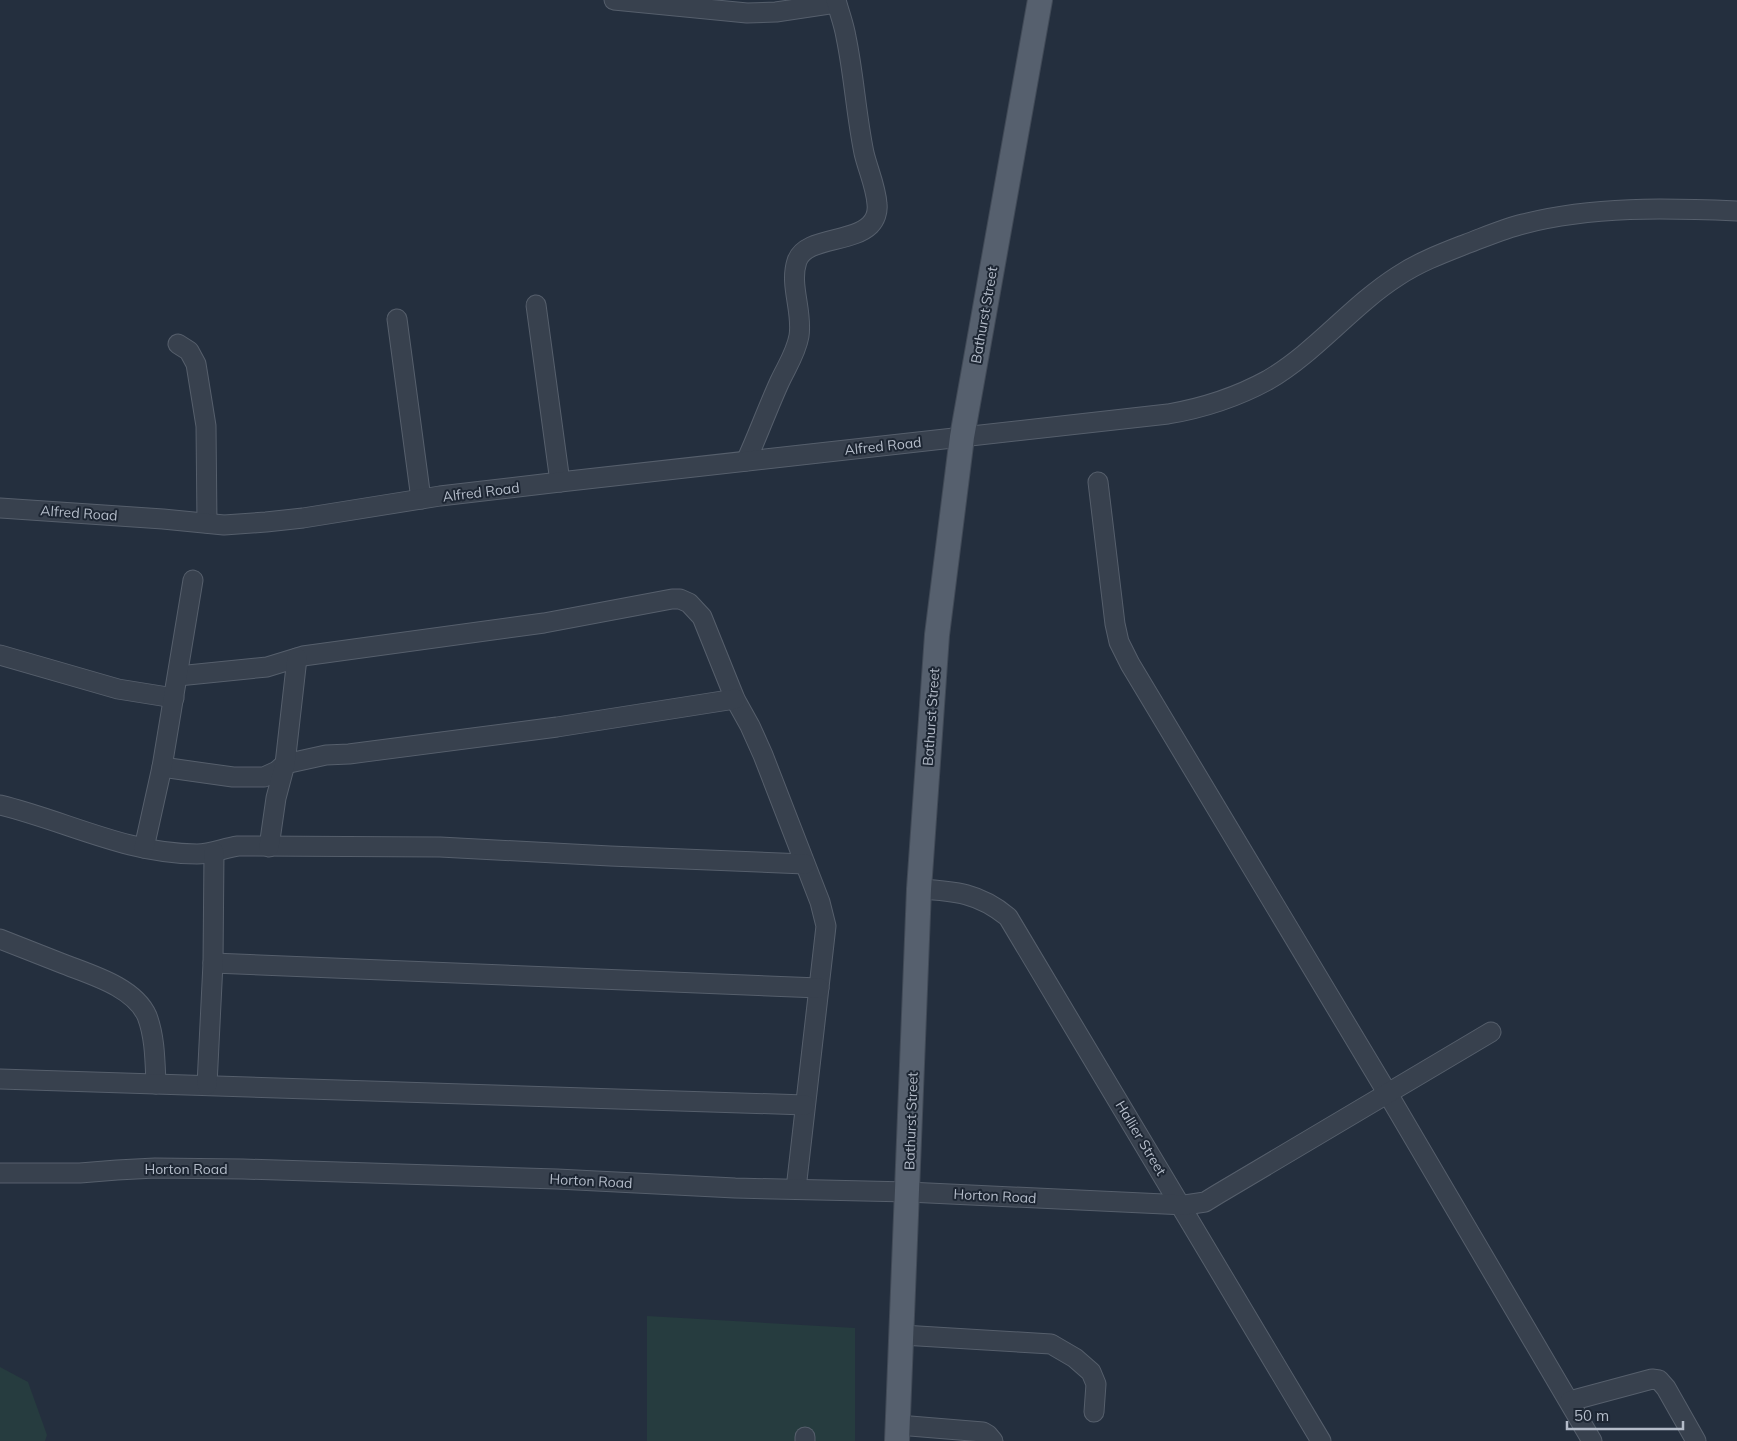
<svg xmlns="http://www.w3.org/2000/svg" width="1737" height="1441" viewBox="0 0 1737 1441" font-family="Mulish,sans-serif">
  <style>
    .green { fill: #263c3f }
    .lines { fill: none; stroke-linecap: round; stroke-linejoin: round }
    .minor-casing { stroke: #565f6c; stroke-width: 21 }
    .major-casing { stroke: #414a57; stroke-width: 26 }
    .minor { stroke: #38414e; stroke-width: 19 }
    .major { stroke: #56606e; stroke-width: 24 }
    .labels { text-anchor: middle; stroke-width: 4; stroke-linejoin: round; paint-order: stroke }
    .street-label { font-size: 14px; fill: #b4bcc9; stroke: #1d2633 }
  </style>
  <rect width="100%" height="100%" fill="#242f3e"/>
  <g class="green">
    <polygon points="647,1316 855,1328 855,1441 647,1441"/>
    <polygon points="0,1367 28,1382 47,1435 45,1441 0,1441"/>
  </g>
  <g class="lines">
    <g class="minor-casing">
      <g id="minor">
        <polyline points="614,0 747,13 776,12 836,3"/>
        <polyline points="536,305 560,482"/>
        <polyline points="397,319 421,499"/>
        <polyline points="178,344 189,351 196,364 206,426 207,523"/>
        <path d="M 746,461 C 758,435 768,407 780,381 C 787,366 796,353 799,336 C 803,311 789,285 797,261 C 805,237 852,243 870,225 C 875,220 878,212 877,204 C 876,187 868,170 864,153 C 856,114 854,75 846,37 C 844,24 839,12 836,0"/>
        <polyline points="1098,482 1115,624 1119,642 1130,664 1388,1094 1592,1441"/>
        <path d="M 0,508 L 163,519 L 224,525 L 266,522 L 303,518 L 440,496 L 560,482 L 1168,414 C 1203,408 1237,397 1268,380 C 1316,352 1351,306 1398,276 C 1419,262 1443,253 1466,244 C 1485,237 1503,229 1523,224 C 1593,206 1666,208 1737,211"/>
        <polyline points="0,655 118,689 174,698"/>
        <polyline points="178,676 267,667 303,656 544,623 672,599 680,599 689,603 702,617 735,699 750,726 763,755 820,902 826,926 796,1189"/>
        <polyline points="162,767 233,777 264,777 277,771 285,764 326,755 349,754 557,727 735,699"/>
        <path d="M 0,805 C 66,821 127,854 197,854 C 211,854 224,848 238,846 L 440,847 L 610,856 L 805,864"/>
        <polyline points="269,847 276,798 285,764 297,658"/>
        <polyline points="144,848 162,767 193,580"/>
        <path d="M 919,889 C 955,891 979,893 1008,917 L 1321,1441"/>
        <path d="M 0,939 C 20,947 41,955 61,963 C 88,974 134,986 147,1016 C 155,1037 155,1061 156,1084"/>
        <polyline points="213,963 819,988"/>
        <polyline points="0,1079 805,1105"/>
        <polyline points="207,1085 213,963 214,852"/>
        <polyline points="0,1173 80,1173 117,1170 155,1168 243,1169 557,1179 735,1188 908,1192 1185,1205 1205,1202 1218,1194 1491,1032"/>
        <polyline points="902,1335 1051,1344 1075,1358 1091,1372 1096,1384 1094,1412"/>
        <polyline points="1570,1401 1652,1379 1659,1380 1666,1388 1696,1441"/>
        <polyline points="898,1425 983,1432 988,1435 993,1441"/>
        <polyline points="805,1441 805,1437"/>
      </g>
    </g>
    <g class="major-casing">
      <polyline id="major" points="897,1441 919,889 937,635 962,437 1040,0"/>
    </g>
    <use href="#minor" class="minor"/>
    <use href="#major" class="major"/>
  </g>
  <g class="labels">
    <g class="street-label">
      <text transform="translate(984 315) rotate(-80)" y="5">Bathurst Street</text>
      <text transform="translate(883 446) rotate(-6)" y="5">Alfred Road</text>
      <text transform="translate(481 492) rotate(-7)" y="5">Alfred Road</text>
      <text transform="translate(79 513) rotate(4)" y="5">Alfred Road</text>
      <text transform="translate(931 717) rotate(-86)" y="5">Bathurst Street</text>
      <text transform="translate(911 1121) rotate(-88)" y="5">Bathurst Street</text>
      <text transform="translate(1141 1138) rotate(59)" y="5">Hallier Street</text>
      <text x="186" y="1174">Horton Road</text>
      <text transform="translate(591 1181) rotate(3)" y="5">Horton Road</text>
      <text transform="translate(995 1196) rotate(3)" y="5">Horton Road</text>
    </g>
  </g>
  <path d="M1567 1421v8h116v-8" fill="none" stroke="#b4bcc9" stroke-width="2.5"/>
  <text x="1574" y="1421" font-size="15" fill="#b4bcc9" stroke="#1d2633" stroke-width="4" paint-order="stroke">50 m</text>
</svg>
